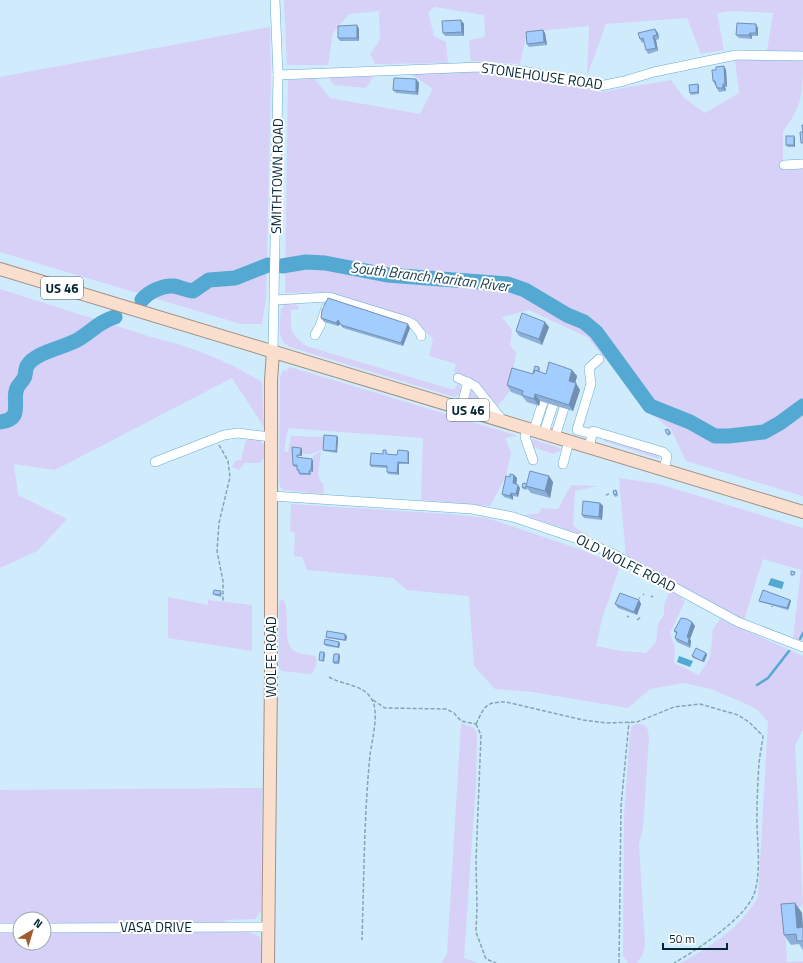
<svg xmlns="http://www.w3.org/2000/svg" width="803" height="963" viewBox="0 0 803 963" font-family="'Titillium Web',sans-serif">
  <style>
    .green { fill: #d7d1f7; fill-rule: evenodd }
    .water { fill: #54a9d3 }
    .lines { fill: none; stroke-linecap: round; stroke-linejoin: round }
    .stream { stroke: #54a9d3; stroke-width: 2.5 }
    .river { stroke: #54a9d3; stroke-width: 15 }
    .minor-casing { stroke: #64afd6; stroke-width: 10 }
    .major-casing { stroke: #a29084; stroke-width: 14 }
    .path { stroke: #86a4b4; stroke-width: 1.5; stroke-dasharray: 4 2; stroke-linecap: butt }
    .minor { stroke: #fff; stroke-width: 9 }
    .major { stroke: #fadfcf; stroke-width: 12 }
    .wall { fill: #8cb0da }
    .shaded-wall { fill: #7290b2 }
    .building { fill: #a3cdfe; stroke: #7290b2 }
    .labels { text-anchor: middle; stroke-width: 4; stroke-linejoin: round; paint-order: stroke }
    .shield { fill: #fff; stroke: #4f6671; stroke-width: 1 }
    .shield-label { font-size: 13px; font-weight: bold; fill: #042534 }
    .street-label { font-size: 14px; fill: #042534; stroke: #fff }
    .water-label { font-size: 15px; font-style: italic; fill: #204557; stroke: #fff }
  </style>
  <rect width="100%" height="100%" fill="#cfebfc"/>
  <g class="green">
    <polygon points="284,0 803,0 803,52 767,51 773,13 733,11 717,13 724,50 701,54 687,18 606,24 587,76 589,26 527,32 520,64 471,61 469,40 485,37 484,15 435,7 428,12 434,36 446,42 448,63 375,64 370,54 380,40 379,11 349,14 333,33 328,65 287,65"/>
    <polygon points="270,27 271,78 266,299 262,324 241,324 0,252 0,77"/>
    <path d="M 747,59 L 803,59 C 803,92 803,106 783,131 L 783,166 L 803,166 L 803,496 L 686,461 L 671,429 L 666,426 L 647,409 L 587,337 L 529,310 L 502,317 L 512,330 L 510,345 L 516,353 L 509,392 L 498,406 L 476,381 L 454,372 L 456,364 L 429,356 L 433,339 L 416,321 L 325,292 L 285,293 L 288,80 L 314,78 L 330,98 L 420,114 L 433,89 L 411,74 L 484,69 L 537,77 L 600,92 L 671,80 L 684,98 L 705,113 L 739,93 L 735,60 Z"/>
    <polygon points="345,75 373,77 366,88 334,85 329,78 329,76"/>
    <path d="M 0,289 L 151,337 C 190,346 228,361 262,382 L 264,427 L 232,378 L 55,470 L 14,464 L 18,495 L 67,519 L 37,551 L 0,568 Z"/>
    <path d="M 286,303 L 294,303 L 299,307 L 299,309 L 291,310 C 291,331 289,332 306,346 L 454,390 L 458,384 L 461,387 L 461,392 L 459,395 L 454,397 L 287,346 L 288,343 L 286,345 C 277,337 280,320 281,309 Z"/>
    <path d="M 290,367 L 518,436 L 505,438 L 511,452 L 506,476 L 490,506 L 421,500 L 423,438 L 288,428 L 284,451 L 288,452 L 291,436 L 325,437 L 324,448 L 312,454 L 302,454 L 302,449 L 293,449 L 298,467 L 311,475 L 313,456 L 321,451 C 321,463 313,476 324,485 L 323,494 L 283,490 L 280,487 L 279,481 L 280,377 L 283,370 L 286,371 Z"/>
    <polygon points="471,389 482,403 470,400 469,397"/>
    <polygon points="251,438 259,440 266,447 265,457 259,463 245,463 239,470 232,467 235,461 241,460 246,440"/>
    <polygon points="603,438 655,452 660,459 604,441"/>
    <polygon points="532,439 560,448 562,450 553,454 533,447"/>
    <polygon points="619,478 659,484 803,528 803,641 793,638 801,570 763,559 744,620 626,558"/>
    <polygon points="571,485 598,486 575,491 573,526 592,538 524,515 539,513 542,508 558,509"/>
    <path d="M 291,504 L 449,514 L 487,518 L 582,550 L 620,566 L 602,619 L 596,646 L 621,651 L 646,653 L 656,642 L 658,624 L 664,615 L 664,605 L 670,590 L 685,601 L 670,633 L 675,648 L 674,663 L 699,675 L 710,658 L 713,629 L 720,619 L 803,656 L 803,730 L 795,745 L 803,905 L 784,914 L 787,962 L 803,961 L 803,963 L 681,963 C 710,947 742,927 758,897 L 768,722 L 758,710 L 742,702 L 711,689 L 684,683 L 650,689 L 628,708 L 532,692 L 495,689 L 474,666 L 469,596 L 407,590 L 393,578 L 307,570 L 302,557 L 294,556 L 295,533 L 290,531 Z"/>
    <polygon points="168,597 208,605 208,600 252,605 252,651 168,638"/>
    <path d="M 283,599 C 292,613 280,644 296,652 C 301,654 309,655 315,656 C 318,662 316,670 311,674 L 282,671 L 279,668 L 279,602 Z"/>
    <polygon points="461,723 474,728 477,734 476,781 464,958 478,963 442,963 447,954"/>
    <path d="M 636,724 L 641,724 L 647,727 L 649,737 L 643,828 L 639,844 L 645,944 C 644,952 642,957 637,963 L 628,963 L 623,956 L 624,817 L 630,733 L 632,726 Z"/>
    <path d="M 262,788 L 261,911 L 255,919 L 224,920 L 260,937 L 262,963 L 0,963 L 0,790 ZM 20,919 L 44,919 L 44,943 L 20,943 Z"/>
  </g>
  <g class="water">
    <polygon points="771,578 784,582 782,589 768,585"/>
    <polygon points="679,656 693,661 690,667 677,662"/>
  </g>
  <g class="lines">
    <g class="stream">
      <polyline points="800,639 803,633"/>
      <polyline points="757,685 768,678 789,651"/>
    </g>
    <g class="river">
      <polyline points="282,266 306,262 325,263 387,275 508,284 525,290 567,315 584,322 596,332 650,406 690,422 715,436 729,436 764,432 780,423 803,406"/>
      <path d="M 142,300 C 148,292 163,285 174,286 C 180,287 186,290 193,291 L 209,280 L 235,278 L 268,265"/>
      <path d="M 0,422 C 25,419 11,401 17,388 C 18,385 22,382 24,378 C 26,375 25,370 27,366 C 36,351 65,348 79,339 C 92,331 100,321 115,317"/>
    </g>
    <g class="minor-casing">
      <g id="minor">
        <polyline points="278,75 480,67 523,71 600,86 624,81 654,72 736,55 803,56"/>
        <polyline points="784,165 803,164"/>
        <polyline points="275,300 329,297 407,321 414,325 421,334 421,336"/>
        <polyline points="315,335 320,326 326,308"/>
        <polyline points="273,352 278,75 275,0"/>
        <polyline points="458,378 475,386 503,421"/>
        <polyline points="461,408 468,382"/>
        <polyline points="528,428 525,437 533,460"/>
        <polyline points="534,430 543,402"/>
        <polyline points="544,433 553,405"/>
        <polyline points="592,434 577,430 591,384 589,368 599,359"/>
        <polyline points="555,437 564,408"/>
        <polyline points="589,447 593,431 663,452 667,456 664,470"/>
        <polyline points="155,462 224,435 238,433 271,437"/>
        <polyline points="563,464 569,441"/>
        <polyline points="272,496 472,509 513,517 584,541 611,553 738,622 803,647"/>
        <polyline points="0,928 20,928"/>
        <polyline points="44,928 268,927"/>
      </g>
    </g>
    <g class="major-casing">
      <g id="major">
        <polyline points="0,269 803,512"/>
        <polyline points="268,963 271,677 271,380 273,352"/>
      </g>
    </g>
    <g class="path">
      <polyline points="219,445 228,461 230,477 219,523 217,551 223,581 223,602"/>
      <polyline points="606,495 609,494"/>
      <polyline points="643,595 644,594"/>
      <polyline points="651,596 653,597"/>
      <polyline points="639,598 640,598"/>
      <polyline points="772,607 772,606"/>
      <polyline points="627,616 629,617"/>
      <polyline points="637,620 641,617"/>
      <path d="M 329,677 C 342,685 362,684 371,698 C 380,710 372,740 370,755 C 364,816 364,878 362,940"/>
      <polyline points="373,700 385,708 446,709 454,713 461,721 476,724"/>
      <path d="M 476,724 C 485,706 485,702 506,702 L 583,720 L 606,723 L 637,722 L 674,707 L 700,704 L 738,715 L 749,722 L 763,736 C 762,745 760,754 759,763 C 758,779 757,796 757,812 C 756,838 762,865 755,891 C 749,916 697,950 674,963"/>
      <polyline points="476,724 481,735 476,861 477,907 476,932 486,959 496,963"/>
      <polyline points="619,963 621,806 629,722"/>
    </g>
    <use href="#minor" class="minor"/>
    <use href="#major" class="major"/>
  </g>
  <g class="wall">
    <polygon points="461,20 464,24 464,36 445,36 443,33"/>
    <polygon points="357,25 359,29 359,41 340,41 338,38"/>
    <polygon points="758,28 758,36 752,36 752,39 739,38 736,35"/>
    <polygon points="655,29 658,33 659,39 656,40 658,51 648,54 646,50 644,42 642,43 640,39"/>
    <polygon points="543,30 545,33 547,45 529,47 527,44"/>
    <polygon points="724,66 726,70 727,87 725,87 726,91 719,92 713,81 716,70"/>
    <polygon points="416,79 419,83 418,95 396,93 393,90"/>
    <polygon points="699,86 699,94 691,95 690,93"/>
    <polygon points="794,136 795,138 795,147 788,147 786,145"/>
    <polygon points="321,318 408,324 410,328 403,346 343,328 340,324 338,326 324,322"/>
    <polygon points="549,327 542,345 519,336 516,331"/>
    <polygon points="539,367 540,369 539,372 546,374 572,370 577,376 575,383 580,390 573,411 540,401 539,406 527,402 522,396 511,392 507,385 533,374 533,373"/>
    <polygon points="670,430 671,434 668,436 667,434"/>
    <polygon points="337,436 338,438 337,453 324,451 323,450"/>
    <polygon points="292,447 302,449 302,456 298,456 298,457 313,461 313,472 311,472 311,475 300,475 299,473 299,472 297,470 297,467 294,467 293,465"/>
    <polygon points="408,451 409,452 409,464 399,464 399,475 388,474 387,472 387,468 371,467 370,465 383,454 387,452 387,454 397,455"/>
    <polygon points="514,475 517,478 516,484 520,488 518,497 513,496 513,500 504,497 502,494 510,477"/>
    <polygon points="549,476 553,482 550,498 531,493 527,488 527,490 523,489 522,487 527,484"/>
    <polygon points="617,492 618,496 615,497 614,495"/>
    <polygon points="600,503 603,506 602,520 584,518 582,515"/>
    <polygon points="222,593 221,597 214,595 213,594"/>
    <polygon points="639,600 641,604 637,615 618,608 615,604"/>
    <polygon points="790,600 791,601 788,610 760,602 759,601"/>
    <polygon points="692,622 695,626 690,639 691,641 690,648 677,642 675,638 676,634 674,631"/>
    <polygon points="347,636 346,641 327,638 326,637"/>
    <polygon points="339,642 340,643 339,648 326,646 324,644"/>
    <polygon points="706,653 707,655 704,662 693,658 692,656"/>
    <polygon points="340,656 339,664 334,664 333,662"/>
    <polygon points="795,903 802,913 803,927 803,950 799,944 791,945 784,935"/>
  </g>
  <g class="shaded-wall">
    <polygon points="461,20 464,24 464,36 462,32"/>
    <polygon points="756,24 758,28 758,36 756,33"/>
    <polygon points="357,25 359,29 359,41 357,38"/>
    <polygon points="655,29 658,33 659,39 657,35"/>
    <polygon points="543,30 545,33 547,45 544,42"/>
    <polygon points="750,33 752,36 752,39 749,35"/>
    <polygon points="653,36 656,40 658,51 656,48"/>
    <polygon points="724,66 726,70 727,87 725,84"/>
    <polygon points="416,79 419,83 418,95 416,92"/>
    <polygon points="698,84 699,86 699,94 698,92"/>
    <polygon points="723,84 725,87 726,91 723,88"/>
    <polygon points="794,136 795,138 795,147 794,145"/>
    <polygon points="338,320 340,324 338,326 336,323"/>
    <polygon points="545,322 549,327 542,345 539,339"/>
    <polygon points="408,324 410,328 403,346 401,343"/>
    <polygon points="572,370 577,376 574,388 569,381"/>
    <polygon points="576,383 580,390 573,411 569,405"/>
    <polygon points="535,394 540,401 539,406 534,399"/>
    <polygon points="337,436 338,438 337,453 336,451"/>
    <polygon points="301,448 302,449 302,456 300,455"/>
    <polygon points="408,451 409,452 409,464 408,463"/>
    <polygon points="312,459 313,461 313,472 311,470"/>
    <polygon points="398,462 399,464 399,475 397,473"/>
    <polygon points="514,475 517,478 516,487 513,483"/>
    <polygon points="549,476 553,482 550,498 545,491"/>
    <polygon points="518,485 520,488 518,497 516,494"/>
    <polygon points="511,493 513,496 513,500 510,496"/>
    <polygon points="600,503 603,506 602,520 599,517"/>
    <polygon points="639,600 641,604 637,615 634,612"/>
    <polygon points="790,600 791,601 788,610 787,608"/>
    <polygon points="692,622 695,626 690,639 691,641 690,648 688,644 687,637"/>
    <polygon points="345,634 347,636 346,641 345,640"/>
    <polygon points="339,642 340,643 339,648 338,647"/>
    <polygon points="324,652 325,654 324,662 323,661"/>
    <polygon points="706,653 707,655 704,662 702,661"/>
    <polygon points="339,654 340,656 339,664 338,662"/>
    <polygon points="795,903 802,913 803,929 797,928"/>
  </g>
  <g class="building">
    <polygon points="461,20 462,32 443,33 442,21"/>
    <polygon points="737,23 756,24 756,33 750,33 749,35 736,35"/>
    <polygon points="357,25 357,38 338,38 338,26"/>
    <polygon points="655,29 657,35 653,36 656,48 646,50 643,38 640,39 638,33"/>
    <polygon points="543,30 544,42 527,44 526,32"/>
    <polygon points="724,66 725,84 723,84 723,88 717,88 715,81 713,81 712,70 716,70 716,67"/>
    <polygon points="394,78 416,79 416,92 393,90"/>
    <polygon points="698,84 698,92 690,93 689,85"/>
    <polygon points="802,125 803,125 803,143 801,143 800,132 803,132"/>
    <rect x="786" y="136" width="8" height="9"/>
    <polygon points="328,298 408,324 401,343 341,325 338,320 336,323 321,318 322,310"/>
    <polygon points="522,313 545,322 539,339 516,331"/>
    <polygon points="549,362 572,370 569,381 576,383 569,405 535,394 534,399 522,395 523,391 507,385 512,368 533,374 535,370 546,374"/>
    <polygon points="535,366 539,367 538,371 535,370 534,373 533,373"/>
    <polygon points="668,429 670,433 667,434 665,430"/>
    <polygon points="324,435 337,436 336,451 323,450"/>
    <polygon points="292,447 301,448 300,455 297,455 297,457 312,459 311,470 309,471 309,474 299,473 299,470 297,470 297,465 293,465"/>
    <polygon points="383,450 386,450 386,454 397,455 398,450 408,451 408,463 398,462 397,473 387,472 387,466 370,465 371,453 383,454"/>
    <polygon points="530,471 549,476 545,491 526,486"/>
    <polygon points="510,474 514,475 513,483 518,485 516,494 511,493 510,496 502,494 506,476 510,477"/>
    <polygon points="523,483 527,484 525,488 522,487"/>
    <polygon points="616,490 617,494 614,495 613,491"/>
    <polygon points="583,501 600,503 599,517 582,515"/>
    <polygon points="791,571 795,572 794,575 791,575"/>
    <polygon points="214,590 221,591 220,595 213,594"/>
    <polygon points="763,590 790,600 787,608 759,601"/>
    <polygon points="620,593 639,600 634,612 615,604"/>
    <polygon points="681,618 687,619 692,622 687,637 689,638 688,644 675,638 677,632 674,631"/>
    <polygon points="327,631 345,634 345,640 326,637"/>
    <polygon points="325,639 339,642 338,647 324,644"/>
    <polygon points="696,648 706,653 702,661 692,656"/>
    <polygon points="320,652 324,652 323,661 319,660"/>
    <polygon points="334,654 339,654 338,662 333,662"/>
    <polygon points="795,903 797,928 803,927 803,941 797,941 796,934 784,935 781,904"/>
  </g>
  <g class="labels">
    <g class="shield">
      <rect x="41" y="277" width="42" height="22" rx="3"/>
      <rect x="447" y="399" width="42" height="22" rx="3"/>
    </g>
    <g class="shield-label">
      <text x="62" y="293">US 46</text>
      <text x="468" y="415">US 46</text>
    </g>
    <g class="street-label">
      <text transform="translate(542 76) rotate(8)" y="5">STONEHOUSE ROAD</text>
      <text transform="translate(277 176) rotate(-89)" y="5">SMITHTOWN ROAD</text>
      <text transform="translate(626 563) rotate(27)" y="5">OLD WOLFE ROAD</text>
      <text transform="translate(271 657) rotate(-90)" y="5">WOLFE ROAD</text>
      <text x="156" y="932">VASA DRIVE</text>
    </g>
    <g class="water-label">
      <text transform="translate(430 277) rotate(7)" y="5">South Branch Raritan River</text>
    </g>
  </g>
  <g transform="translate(32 931) rotate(38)"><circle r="19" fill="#ffffff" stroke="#9ba8ae"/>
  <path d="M0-3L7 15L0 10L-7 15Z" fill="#a05c2d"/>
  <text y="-6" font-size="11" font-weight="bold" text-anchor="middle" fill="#042534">N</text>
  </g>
  <path d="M663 943v6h64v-6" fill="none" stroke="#042534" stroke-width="2"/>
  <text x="669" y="943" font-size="12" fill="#042534" stroke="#ffffff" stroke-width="3" paint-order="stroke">50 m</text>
</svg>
